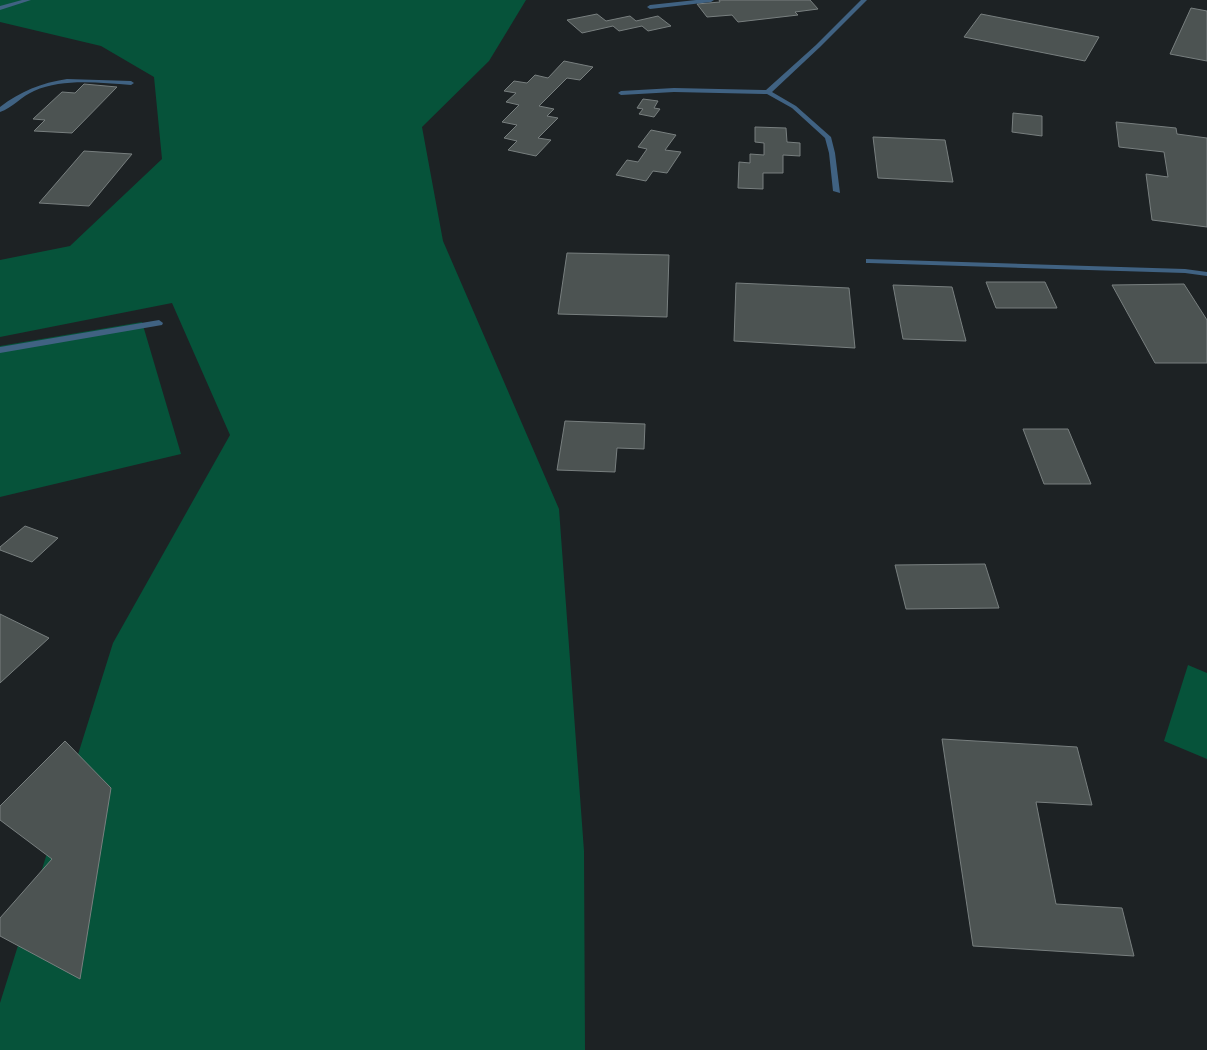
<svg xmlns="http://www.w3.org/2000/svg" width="1207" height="1050" viewBox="0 0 1207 1050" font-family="'Crimson Pro',serif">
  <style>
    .green { fill: #06533a }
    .building { fill: #4c5352; stroke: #787f7f }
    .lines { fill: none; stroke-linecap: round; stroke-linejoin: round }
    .service { fill: #406282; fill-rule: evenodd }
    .minor { fill: #406282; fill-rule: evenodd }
  </style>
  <rect width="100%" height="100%" fill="#1d2224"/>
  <g class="green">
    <polygon points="0,0 526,0 489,61 422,127 443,241 559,509 584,851 585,1050 0,1050 0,1003 113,643 230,435 172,303 0,337 0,260 70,246 162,159 154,77 101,46 0,22"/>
    <polygon points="142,322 181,454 0,497 0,346"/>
    <polygon points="1188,665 1207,673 1207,759 1164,741"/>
  </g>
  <g class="building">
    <polygon points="719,0 810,0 818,9 795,12 798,15 738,22 732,15 707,17 697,4 720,2"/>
    <polygon points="1191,8 1207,11 1207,61 1170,54"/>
    <polygon points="597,14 606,21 630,16 636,21 658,16 671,26 648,31 642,26 619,31 613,26 582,33 567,20"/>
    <polygon points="981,14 1099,37 1085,61 964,37"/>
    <polygon points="564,61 593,67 580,80 567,78 539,106 554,109 547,116 558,118 538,138 551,140 536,156 508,150 517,141 504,138 517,125 502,122 519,105 506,102 516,93 504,91 514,81 527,83 535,75 548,78"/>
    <polygon points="84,84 117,87 72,133 34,131 45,120 33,119 62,92 75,93"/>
    <polygon points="643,99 658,101 654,108 660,109 654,117 639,114 643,109 637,108"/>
    <polygon points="1013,113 1042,116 1042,136 1012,132"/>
    <polygon points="1116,122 1176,128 1177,134 1207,138 1207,227 1152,220 1146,174 1168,177 1164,152 1119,147"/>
    <polygon points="755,127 786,128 787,142 800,143 800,156 783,155 783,173 763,173 763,189 738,188 739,162 750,163 750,154 764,155 764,143 755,142"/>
    <polygon points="651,130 676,135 665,150 681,152 667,173 653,171 646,181 616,175 627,160 638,162 647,149 638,147"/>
    <polygon points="873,137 945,140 953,182 878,178"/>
    <polygon points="84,151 132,154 89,206 39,203"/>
    <polygon points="567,253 669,255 667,317 558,314"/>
    <polygon points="986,282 1045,282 1057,308 996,308"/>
    <polygon points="736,283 849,288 855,348 734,341"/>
    <polygon points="1184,284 1207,320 1207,363 1155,363 1112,285"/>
    <polygon points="893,285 952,287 966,341 903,339"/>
    <polygon points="565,421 645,424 644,449 617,448 615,472 557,470"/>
    <polygon points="1023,429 1068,429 1091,484 1044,484"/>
    <polygon points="25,526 58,538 32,562 0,550 0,547"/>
    <polygon points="985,564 999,608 906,609 895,565"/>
    <polygon points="0,614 49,638 0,683"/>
    <polygon points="942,739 1077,747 1092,805 1036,802 1056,904 1122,908 1134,956 973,946"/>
    <polygon points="65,741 111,788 80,979 0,936 0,918 52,859 0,820 0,806"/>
  </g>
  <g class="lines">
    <polygon class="service" points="159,320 163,323 162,325 0,353 0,347"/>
    <g class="minor">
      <polygon points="22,0 31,0 0,10 0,6"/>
      <polygon points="696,0 714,0 711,2 650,9 647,7 650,5"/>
      <polygon points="861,0 867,0 820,47 772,92 796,106 831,137 835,153 840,193 833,191 829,153 825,138 792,108 767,94 674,92 621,95 618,93 621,91 674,88 766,90 816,45"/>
      <path d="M 67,79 L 131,81 L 134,83 L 131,85 C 99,83 64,78 34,91 C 22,96 12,108 0,112 L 0,107 C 21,91 41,83 67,79 Z"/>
      <polygon points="866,259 1185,269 1207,272 1207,276 1185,273 869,263 866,263"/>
    </g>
  </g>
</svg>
